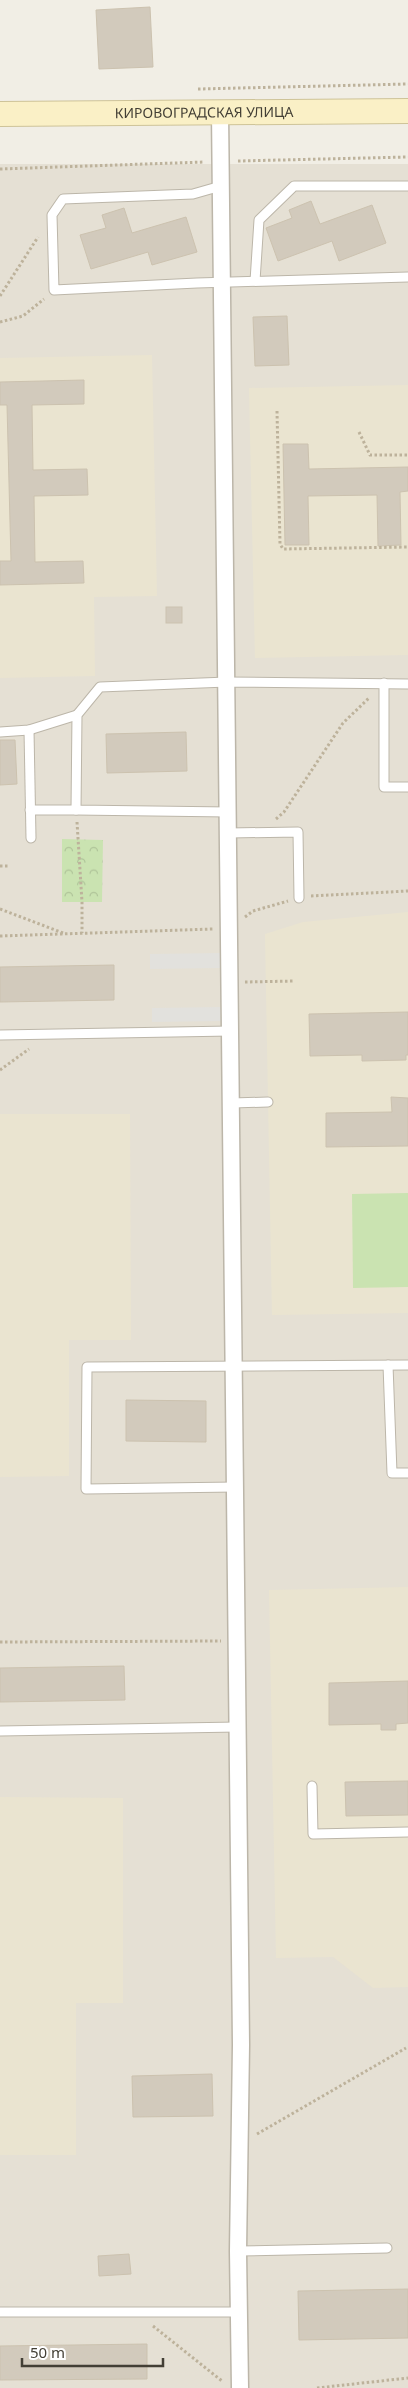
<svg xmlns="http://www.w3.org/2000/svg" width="408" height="2388" viewBox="0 0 408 2388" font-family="'Noto Sans',sans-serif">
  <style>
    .residential { fill: #e5e0d4 }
    .education { fill: #eae4d0 }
    .park { fill: url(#park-crowns) }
    .pitch { fill: #cae3b1 }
    .parking { fill: #e2e1dd }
    .building { fill: #d2cabc; stroke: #ccc2af }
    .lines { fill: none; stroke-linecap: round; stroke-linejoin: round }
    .lane-casing { stroke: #bcb6a9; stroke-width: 11 }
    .street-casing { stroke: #bcb6a9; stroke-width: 19 }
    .secondary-casing { stroke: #cec398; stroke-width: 26 }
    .path { stroke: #bdb29b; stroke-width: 3; stroke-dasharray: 2.5 2.5; stroke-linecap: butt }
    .lane { stroke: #fff; stroke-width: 9 }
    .street { stroke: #fff; stroke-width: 16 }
    .secondary { stroke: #faf0c6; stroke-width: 24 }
    .labels { text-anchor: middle; stroke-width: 4; stroke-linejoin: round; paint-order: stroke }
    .street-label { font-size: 14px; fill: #433f35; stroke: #fff }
  </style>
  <defs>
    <pattern id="park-crowns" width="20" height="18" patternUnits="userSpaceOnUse" patternTransform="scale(1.25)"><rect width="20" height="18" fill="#cae3b1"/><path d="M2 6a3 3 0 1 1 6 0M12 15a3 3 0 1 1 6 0" fill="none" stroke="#afc499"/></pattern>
  </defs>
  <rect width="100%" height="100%" fill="#f1eee5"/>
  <rect class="residential" x="0" y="164" width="408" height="2224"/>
  <g class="education">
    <polygon points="152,355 157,596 94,597 95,676 0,678 0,358"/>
    <polygon points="408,385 408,655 255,658 249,388"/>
    <polygon points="408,912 408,1313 272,1315 265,934 303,922"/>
    <polygon points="0,1114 130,1114 131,1340 69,1340 69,1476 0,1477"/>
    <polygon points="408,1587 408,1987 373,1988 333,1957 276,1958 269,1590"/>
    <polygon points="0,1797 123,1798 123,2003 76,2003 76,2155 0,2155"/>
  </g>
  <polygon class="park" points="62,839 103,840 102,902 62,902"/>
  <polygon class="pitch" points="408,1193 408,1287 353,1288 352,1194"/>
  <g class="parking">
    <polygon points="222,953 222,968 150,969 150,954"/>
    <polygon points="223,1007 223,1021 152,1022 152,1008"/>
  </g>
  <g class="building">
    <polygon points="150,7 153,67 99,69 96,10"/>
    <polygon points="311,201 320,224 372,205 386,243 339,261 332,241 278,261 266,228 292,218 289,210"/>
    <polygon points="124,208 132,233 186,217 197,252 152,265 148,252 91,269 80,235 106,228 102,215"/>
    <polygon points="287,316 289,365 255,366 253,317"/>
    <polygon points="84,380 84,404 32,405 33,470 87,469 88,495 34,496 35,562 83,561 84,583 0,585 0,561 11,561 7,405 0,405 0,382"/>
    <polygon points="283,444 308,444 309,469 408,467 408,491 400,492 401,545 378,546 377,495 308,496 309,545 285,545"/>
    <rect x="166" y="607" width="16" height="16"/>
    <polygon points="186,732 187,771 107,773 106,734"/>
    <polygon points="0,740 15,740 17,784 0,785"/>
    <polygon points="114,965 114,1000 0,1002 0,967"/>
    <polygon points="408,1012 408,1055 406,1055 406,1060 362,1061 362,1055 310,1056 309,1014"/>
    <polygon points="391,1097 408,1098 408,1146 326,1147 326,1113 392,1112"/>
    <polygon points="126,1400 206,1401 206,1442 126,1441"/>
    <polygon points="124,1666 125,1700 0,1702 0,1668"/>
    <polygon points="408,1681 408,1723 396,1724 396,1730 381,1730 381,1724 329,1725 329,1683"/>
    <polygon points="408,1781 408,1815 346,1816 345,1782"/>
    <polygon points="212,2074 213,2116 133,2117 132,2076"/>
    <polygon points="129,2254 131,2274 99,2276 98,2256"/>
    <polygon points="408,2289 408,2338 299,2340 298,2291"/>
    <polygon points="147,2344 147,2379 0,2380 0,2346"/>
  </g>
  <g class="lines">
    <g class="lane-casing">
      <g id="lane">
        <polyline points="221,186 193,194 63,199 52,215 54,290 197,283 408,277"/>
        <polyline points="255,281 259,220 294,186 408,186"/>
        <polyline points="384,683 384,787 408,787"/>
        <polyline points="29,730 31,838"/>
        <polyline points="0,732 29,730 77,715"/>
        <polyline points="30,810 76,810"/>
        <polyline points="229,812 76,810 77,715 100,687 227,682 408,684"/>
        <polyline points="229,833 298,832 299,898"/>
        <polyline points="0,1035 231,1031"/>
        <polyline points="232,1103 268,1102"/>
        <polyline points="388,1365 392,1473 408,1473"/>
        <polyline points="236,1487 86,1489 87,1367 408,1365"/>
        <polyline points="0,1731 238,1727"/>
        <polyline points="312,1786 313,1834 408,1832"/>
        <polyline points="238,2251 387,2248"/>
        <polyline points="0,2312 241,2312"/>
      </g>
    </g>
    <g class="street-casing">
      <polyline id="street" points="220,112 241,2045 238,2251 240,2388"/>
    </g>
    <g class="secondary-casing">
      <g id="secondary">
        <path id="s1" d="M 0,114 L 408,111"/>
      </g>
    </g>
    <g class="path">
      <polyline points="198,89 408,84"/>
      <polyline points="238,161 408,157"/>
      <polyline points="0,169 204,162"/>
      <polyline points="0,296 38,237"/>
      <polyline points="0,322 23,316 44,299"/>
      <polyline points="277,411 280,544 283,549 408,547"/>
      <polyline points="359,432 370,455 408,455"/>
      <polyline points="276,819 284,812 343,723 369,698"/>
      <polyline points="77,822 82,902 82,933"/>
      <polyline points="0,866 8,866"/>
      <polyline points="311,896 408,891"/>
      <polyline points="0,909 63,933"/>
      <polyline points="245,917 253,911 288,901"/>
      <polyline points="0,936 213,929"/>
      <polyline points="245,982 295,981"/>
      <polyline points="0,1070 29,1049"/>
      <polyline points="0,1642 221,1641"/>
      <polyline points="257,2134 406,2048"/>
      <polyline points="153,2326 222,2381"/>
      <polyline points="317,2388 408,2378"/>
    </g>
    <use href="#lane" class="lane"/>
    <use href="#street" class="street"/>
    <use href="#secondary" class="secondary"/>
  </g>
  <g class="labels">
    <g class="street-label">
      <text dy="5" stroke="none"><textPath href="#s1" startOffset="204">КИРОВОГРАДСКАЯ УЛИЦА</textPath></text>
    </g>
  </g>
  <path d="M22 2358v8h141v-8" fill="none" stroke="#433f35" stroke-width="2.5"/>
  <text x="30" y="2358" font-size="15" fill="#433f35" stroke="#ffffff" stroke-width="4" paint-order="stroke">50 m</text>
</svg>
